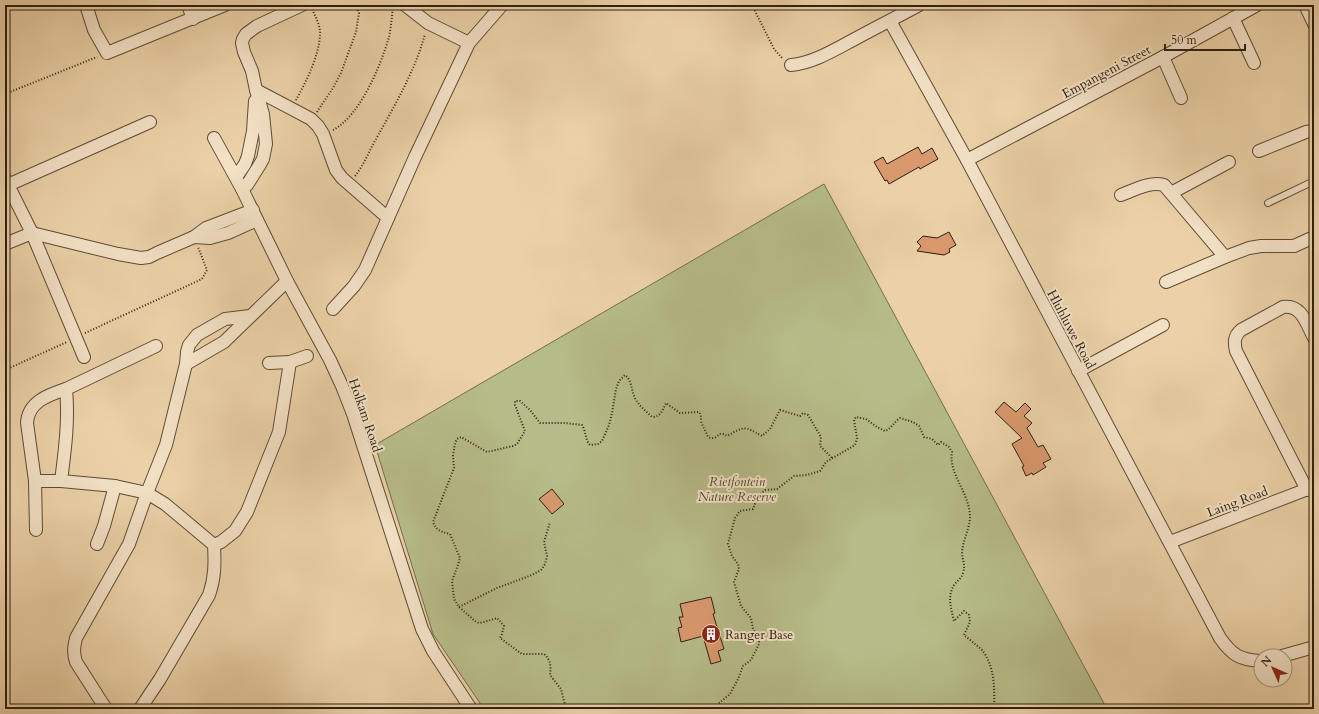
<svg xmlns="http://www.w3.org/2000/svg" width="1319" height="714" viewBox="0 0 1319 714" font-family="Cardo,serif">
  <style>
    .green { fill: #b6bc89; stroke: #726e4d }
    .building { fill: #d9996d; stroke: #2d2011 }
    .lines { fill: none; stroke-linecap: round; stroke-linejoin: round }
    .lane-casing { stroke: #5d4c37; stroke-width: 8 }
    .street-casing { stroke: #5d4c37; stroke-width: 14 }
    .path { stroke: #2d2011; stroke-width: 2; stroke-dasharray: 1 2; stroke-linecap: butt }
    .lane { stroke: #f3e1c6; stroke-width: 6 }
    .street { stroke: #f3e1c6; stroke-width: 12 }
    .labels { text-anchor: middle; stroke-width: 4; stroke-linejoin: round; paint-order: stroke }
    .street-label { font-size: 13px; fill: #2d2011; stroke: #f3e1c6 }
    .park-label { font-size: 13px; font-style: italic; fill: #4f472f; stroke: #f3e1c6 }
    .poi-label { font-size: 13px; fill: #2d2011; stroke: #f3e1c6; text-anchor: start }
  </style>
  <rect width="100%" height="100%" fill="#ecd1a8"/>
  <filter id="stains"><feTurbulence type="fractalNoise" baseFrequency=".005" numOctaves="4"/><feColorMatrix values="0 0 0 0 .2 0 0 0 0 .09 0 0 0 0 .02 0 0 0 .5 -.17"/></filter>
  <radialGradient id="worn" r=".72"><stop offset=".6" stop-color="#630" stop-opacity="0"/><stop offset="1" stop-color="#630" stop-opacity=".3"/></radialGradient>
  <polygon class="green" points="824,184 1107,709 484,709 433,634 375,445"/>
  <g class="building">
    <polygon points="918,147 922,154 932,148 938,159 920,169 919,167 889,184 887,180 885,181 874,162 883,157 887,164"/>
    <polygon points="949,232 956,245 949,249 950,252 944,255 917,251 921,246 917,242 923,236 937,238"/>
    <polygon points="1004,402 1016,412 1025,403 1031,409 1024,416 1032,423 1027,428 1038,447 1043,445 1051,459 1043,463 1046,467 1033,475 1032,473 1026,476 1022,467 1024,466 1012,444 1022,438 995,412"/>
    <polygon points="552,489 564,504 552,514 539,499"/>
    <polygon points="711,597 715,613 713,614 724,649 718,651 721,661 711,664 703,636 681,642 678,628 682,627 679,617 683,617 680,604"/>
  </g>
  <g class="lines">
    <g class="lane-casing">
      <polyline id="lane" points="1268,203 1314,181"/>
    </g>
    <g class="street-casing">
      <g id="street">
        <polyline points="86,5 94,30 107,53 225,5"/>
        <polyline points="188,5 193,19"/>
        <polyline points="405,5 428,23 469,43"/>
        <polyline points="1305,5 1314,24"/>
        <polyline points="1233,18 1254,63"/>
        <path d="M 890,21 L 967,160 L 1220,638 C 1232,655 1240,660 1261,661"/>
        <polyline points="1163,57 1181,98"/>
        <path d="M 791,65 C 813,63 834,50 853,40 C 875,28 897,17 919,5"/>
        <polyline points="256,90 311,119 318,126 323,134 336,170 342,178 388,218"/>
        <polyline points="214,138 242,189 287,281 330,360 342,386 353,414 422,629 433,651 471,709"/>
        <polyline points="1259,151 1306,132 1314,131"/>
        <polyline points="967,160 1163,57 1257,5"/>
        <polyline points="236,177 245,164 248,156 253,131 255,101"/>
        <polyline points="5,179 32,233 84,357"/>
        <polyline points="8,185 150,122"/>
        <polyline points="242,189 247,185 259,166 263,159 266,144 263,114 256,90 252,71 244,52 242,43 243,39 246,34 257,26 302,5"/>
        <polyline points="1171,193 1229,162"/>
        <path d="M 1121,195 C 1134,190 1150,181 1164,185 L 1225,257"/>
        <polyline points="194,237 210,238 228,233 257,220"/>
        <polyline points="5,244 32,233 118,254 141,258 149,257 157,253 194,237 206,228 253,210"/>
        <polyline points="1166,282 1225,257 1249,248 1261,246 1294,246 1314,237"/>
        <polyline points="333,309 354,286 365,270 415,157 469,43 502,5"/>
        <polyline points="269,363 290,362 307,356"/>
        <polyline points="186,364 224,342 287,281"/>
        <polyline points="1078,371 1163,325"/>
        <path d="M 35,481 L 61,481 L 115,486 L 147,493 L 165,504 L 214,545 C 215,563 215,578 209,595 L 160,679 L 140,709"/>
        <path d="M 61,481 C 65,450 69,420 66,389"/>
        <path d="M 1307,490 L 1236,351 C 1234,342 1234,336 1241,330 L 1283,307 C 1302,304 1307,325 1314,338"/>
        <path d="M 36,530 L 35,481 L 27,423 C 28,402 48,395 66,389 L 156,346"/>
        <polyline points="1170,542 1313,487"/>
        <polyline points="97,544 104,526 115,486"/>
        <polyline points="214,545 221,542 235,531 247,512 279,432 290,362"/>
        <polyline points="1282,656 1314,647"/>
        <path d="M 106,709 L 76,662 C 73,653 74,647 76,638 L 129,544 L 147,493 L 166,445 L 186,364 L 187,352 L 189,345 L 197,335 L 225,319 L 250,316"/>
      </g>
    </g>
    <g class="path">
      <polyline points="752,5 774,49 783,59"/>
      <polyline points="5,94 97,57"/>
      <path d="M 296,100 C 306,82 319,56 320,35 C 321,26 315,17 312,8"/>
      <polyline points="317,112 333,88 341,73 356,32 359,13 355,5"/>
      <path d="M 333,130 C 360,116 381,65 389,37 C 391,27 392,16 393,6"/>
      <path d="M 355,176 C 364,165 369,151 376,139 C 395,105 415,71 425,34"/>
      <polyline points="85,333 202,279 207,270 198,247"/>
      <polyline points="5,370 67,342"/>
      <polyline points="459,607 497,588 532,575 541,570 545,564 547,556 544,542 550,522"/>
      <path d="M 566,709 L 561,689 L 550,675 C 551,667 551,660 544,654 L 522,654 L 500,638 L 502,634 L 504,626 L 497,618 L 484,622 L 479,623 L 475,621 L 459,607 L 454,599 L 452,581 L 458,565 L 460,558 L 450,534 C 441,532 436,530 433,522 L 454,468 L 453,456 L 455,443 L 457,439 L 461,437 L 487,452 L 513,446 L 517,444 L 525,431 L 515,405 L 515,401 L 520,401 L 530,410 L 540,423 L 565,423 L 582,425 C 586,431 585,440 590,445 L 598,444 L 602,441 L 609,425 L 612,413 L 616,389 L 619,381 L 625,375 C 632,380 631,390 635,398 C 639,406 646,411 652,417 C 661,417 663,409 666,403 L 680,413 L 699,412 C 701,415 701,417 701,421 C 703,427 706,432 708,437 C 713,439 716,438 719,434 L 723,434 L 727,436 C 745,426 744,426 762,436 L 770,429 L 780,410 L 800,416 L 803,413 L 808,415 L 821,437 L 820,446 L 833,459"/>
      <path d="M 712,709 L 730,694 L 738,679 L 743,666 L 751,660 L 759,644 L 759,640 L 753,629 L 751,618 L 741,606 L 734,582 L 739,569 L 738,564 L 732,556 L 728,544 L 735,518 L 740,511 L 753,509 L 758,496 L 765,490 L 777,489 L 794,476 L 807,475 L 820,471 L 826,462 L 855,445 L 857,438 L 854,420 L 856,417 L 866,419 L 877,427 L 885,431 C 891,429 894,422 900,418 L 913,422 L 919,426 L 924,437 L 932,439 L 938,445 L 941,442 L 949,447 L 952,452 C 948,473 969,492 970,516 C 970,528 963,540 962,552 C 962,561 966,563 963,573 C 962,578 957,581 954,585 C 947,597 951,608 954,621 L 964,611 L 969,615 L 970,622 L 964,635 C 969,639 975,644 981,649 C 994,663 995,688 994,706 L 997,709"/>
    </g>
    <use href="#lane" class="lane"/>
    <use href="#street" class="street"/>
  </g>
  <defs>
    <g id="building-disc" transform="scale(1)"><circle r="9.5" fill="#8f2418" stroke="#f3e1c6"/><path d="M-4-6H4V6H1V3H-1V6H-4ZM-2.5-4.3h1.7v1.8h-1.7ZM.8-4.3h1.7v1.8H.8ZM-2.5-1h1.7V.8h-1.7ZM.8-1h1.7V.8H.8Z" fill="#fff"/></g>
  </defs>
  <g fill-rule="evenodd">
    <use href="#building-disc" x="711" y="634"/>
  </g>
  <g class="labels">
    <g class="street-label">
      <text transform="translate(1106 71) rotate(-28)" y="5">Empangeni Street</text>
      <text transform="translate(1072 329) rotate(62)" y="5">Hluhluwe Road</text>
      <text transform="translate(366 415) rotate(71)" y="5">Holkam Road</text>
      <text transform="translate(1237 501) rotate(-21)" y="5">Laing Road</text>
    </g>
    <g class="park-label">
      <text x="737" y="486">Rietfontein<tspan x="737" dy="15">Nature Reserve</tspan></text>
    </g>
    <g class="poi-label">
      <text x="725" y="639">Ranger Base</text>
    </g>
  </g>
  <rect width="1319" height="714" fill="none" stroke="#ecd1a8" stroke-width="20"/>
  <rect x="6" y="6" width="1307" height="702" fill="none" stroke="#2d2011" stroke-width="2"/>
  <rect x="10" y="10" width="1299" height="694" fill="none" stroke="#2d2011"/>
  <g transform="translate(1273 668) rotate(315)"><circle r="19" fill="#f3e1c6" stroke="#a4947e"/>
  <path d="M0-3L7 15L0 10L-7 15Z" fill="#8f2418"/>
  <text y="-6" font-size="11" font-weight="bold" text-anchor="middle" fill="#2d2011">N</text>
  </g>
  <path d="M1165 44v6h80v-6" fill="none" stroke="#2d2011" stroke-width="2"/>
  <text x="1171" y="44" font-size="12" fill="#2d2011" stroke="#f3e1c6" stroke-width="3" paint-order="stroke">50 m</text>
  <rect width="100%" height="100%" filter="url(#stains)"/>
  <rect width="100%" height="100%" fill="url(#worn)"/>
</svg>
